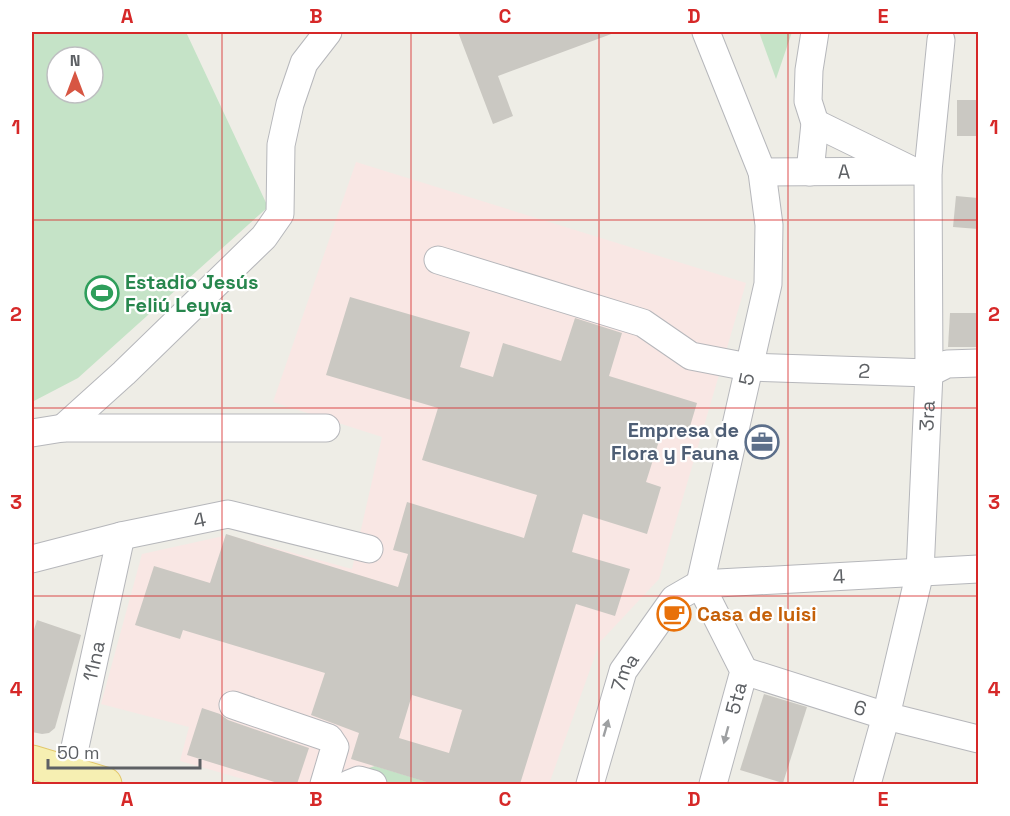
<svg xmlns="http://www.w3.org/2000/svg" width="1010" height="816" viewBox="0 0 1010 816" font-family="'Space Grotesk',sans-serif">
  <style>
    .medical { fill: #f9e7e4 }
    .green { fill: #c5e3c7; fill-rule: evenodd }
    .building { fill: #cac8c2; fill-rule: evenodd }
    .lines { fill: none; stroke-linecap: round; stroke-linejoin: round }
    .minor-casing { stroke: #b6b7bb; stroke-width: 29 }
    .major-casing { stroke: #e2c76b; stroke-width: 35 }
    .minor { stroke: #fff; stroke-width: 27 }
    .major { stroke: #f6efb2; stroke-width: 33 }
    .oneway { fill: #9ea0a2 }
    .grid { fill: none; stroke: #d62828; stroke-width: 1.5; stroke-opacity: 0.55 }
    .labels { text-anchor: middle; stroke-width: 4.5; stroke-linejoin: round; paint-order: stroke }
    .street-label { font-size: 20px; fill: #5d6064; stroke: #fff }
    .leisure-label { font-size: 20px; font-weight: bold; fill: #27864d; stroke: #fff; text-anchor: start }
    .service-label { font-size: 20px; font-weight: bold; fill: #4e5e75; stroke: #fff; text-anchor: end }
    .food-label { font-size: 20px; font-weight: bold; fill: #c56008; stroke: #fff; text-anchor: start }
    .neatline { fill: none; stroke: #d62828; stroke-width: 2 }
    .grid-label { font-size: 20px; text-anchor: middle; font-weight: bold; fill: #d62828 }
  </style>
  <rect width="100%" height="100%" fill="#eeede6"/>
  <polygon class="medical" points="356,162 746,283 659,579 600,642 549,784 260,784 180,761 189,727 101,704 142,554 228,535 352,569 382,437 273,402"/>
  <g class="green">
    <path d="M 32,32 L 186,32 L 268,207 L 78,378 L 32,402 ZM 57,57 L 93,57 L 93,93 L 57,93 Z"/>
    <polygon points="759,32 792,32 776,79"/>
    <polygon points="375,766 434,784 341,784 350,774"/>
  </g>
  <g class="building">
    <polygon points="458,32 614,32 614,33 498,76 513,116 493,124"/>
    <rect x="957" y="100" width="21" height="36"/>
    <polygon points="956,196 978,198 978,229 953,227"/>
    <path d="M 350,297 L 470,332 L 460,367 L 493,377 L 503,343 L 561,361 L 575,318 L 622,333 L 609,376 L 697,403 L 688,433 L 664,425 L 646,482 L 661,487 L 647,534 L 583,514 L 572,552 L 630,569 L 615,616 L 576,604 L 520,784 L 433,784 L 351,759 L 359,733 L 311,715 L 325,673 L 183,630 L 180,639 L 135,625 L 154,566 L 210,583 L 226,534 L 398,587 L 408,554 L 393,550 L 407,502 L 524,538 L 537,495 L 422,460 L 438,408 L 326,375 ZM 412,695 L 462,710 L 449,753 L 399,738 Z"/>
    <polygon points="950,313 978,313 978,347 948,347"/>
    <polygon points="37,620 81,635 55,728 49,733 42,734 32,732 32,636"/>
    <polygon points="764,694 807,707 783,783 740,770"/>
    <polygon points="202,708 220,714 228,720 309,748 297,784 281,784 187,755"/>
  </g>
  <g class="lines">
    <g class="minor-casing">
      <g id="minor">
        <polyline points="815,123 909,169"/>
        <path id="s1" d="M 762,172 L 928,171"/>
        <polyline points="810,172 815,123 808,101 809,70 815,32"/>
        <path id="s2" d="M 438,260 L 643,323 L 691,356 L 748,367 L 929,373 L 947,364 L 978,363"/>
        <polyline points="63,428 124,373 264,237 280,214 281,145 290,104 304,63 328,32"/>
        <polyline points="32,433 63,428 326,428"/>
        <path id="s3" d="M 32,559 L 121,536 L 228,514 L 369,549"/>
        <path id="s4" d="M 700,584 L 768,284 L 769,225 L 762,172 L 706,32"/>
        <polyline points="700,584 744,671 713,784"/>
        <path id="s5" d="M 744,671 L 886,716 L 978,739"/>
        <polyline points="233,705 329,738 335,747 324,784"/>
        <path id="s6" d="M 67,784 L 121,536"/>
        <polyline points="349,784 359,780 373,784"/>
        <path id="s7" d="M 590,784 L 623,671 L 674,599 L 700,584 L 978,569"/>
        <path id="s8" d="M 867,784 L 886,716 L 920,572 L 929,373 L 928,171 L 941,40"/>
      </g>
    </g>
    <g class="major-casing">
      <polyline id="major" points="32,762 105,784"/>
    </g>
    <use href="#minor" class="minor"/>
    <use href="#major" class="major"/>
  </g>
  <defs><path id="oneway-solid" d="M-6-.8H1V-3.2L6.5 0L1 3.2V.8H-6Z" transform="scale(1.5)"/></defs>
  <g class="oneway">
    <use href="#oneway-solid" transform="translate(606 728) rotate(-74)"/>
    <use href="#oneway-solid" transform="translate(726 735) rotate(105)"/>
  </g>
  <path class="grid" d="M 222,32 L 222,784M 411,32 L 411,784M 599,32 L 599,784M 788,32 L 788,784M 32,220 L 978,220M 32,408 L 978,408M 32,596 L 978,596"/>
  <defs>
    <g id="stadium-ring" transform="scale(1.725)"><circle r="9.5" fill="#fff" stroke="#2e9e5b" stroke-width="1.5"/><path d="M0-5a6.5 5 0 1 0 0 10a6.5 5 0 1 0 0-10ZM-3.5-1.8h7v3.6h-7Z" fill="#2e9e5b"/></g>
    <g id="office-ring" transform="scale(1.725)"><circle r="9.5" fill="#fff" stroke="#5c6f8a" stroke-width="1.5"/><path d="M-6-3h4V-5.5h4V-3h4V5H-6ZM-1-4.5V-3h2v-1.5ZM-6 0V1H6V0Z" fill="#5c6f8a"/></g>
    <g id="cafe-ring" transform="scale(1.725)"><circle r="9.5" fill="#fff" stroke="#e8710a" stroke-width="1.5"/><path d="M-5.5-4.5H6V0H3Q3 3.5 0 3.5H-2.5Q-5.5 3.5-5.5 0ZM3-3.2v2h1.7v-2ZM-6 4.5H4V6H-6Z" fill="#e8710a"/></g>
  </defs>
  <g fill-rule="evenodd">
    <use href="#stadium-ring" x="102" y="293"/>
    <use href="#office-ring" x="762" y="442"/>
    <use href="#cafe-ring" x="674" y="614"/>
  </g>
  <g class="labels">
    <g class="street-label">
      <text dy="7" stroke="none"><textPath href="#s1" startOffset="82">A</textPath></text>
      <text dy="7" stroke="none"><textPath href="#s2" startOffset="447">2</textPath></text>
      <text dy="7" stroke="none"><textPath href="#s4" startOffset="210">5</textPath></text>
      <text dy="7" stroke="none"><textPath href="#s8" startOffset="375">3ra</textPath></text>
      <text dy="7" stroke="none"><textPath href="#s3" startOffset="172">4</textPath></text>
      <text dy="7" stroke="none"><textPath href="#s7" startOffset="375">4</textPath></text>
      <text dy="7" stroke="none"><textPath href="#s6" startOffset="126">11na</textPath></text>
      <text dy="7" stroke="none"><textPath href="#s7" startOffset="117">7ma</textPath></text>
      <text transform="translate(736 698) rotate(-75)" y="7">5ta</text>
      <text dy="7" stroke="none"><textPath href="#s5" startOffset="122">6</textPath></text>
    </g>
    <g class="leisure-label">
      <text x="125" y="289">Estadio Jesús<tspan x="125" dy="23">Feliú Leyva</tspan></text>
    </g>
    <g class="service-label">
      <text x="739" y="437">Empresa de<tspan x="739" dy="23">Flora y Fauna</tspan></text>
    </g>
    <g class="food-label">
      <text x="697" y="621">Casa de luisi</text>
    </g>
  </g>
  <rect width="1010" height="816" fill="none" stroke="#ffffff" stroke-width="66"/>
  <g transform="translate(75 75)"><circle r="28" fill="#ffffff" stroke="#bebfc1" stroke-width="1.5"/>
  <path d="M0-4.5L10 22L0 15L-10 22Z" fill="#d75643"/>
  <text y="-9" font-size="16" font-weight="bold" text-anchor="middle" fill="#5d6064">N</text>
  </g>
  <path d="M48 759v9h152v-9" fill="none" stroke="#5d6064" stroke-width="3"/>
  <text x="57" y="759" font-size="18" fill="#5d6064" stroke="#ffffff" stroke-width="4.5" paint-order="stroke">50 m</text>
  <rect x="33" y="33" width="944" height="750" class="neatline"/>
  <g class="grid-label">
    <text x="127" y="23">A</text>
    <text x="316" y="23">B</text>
    <text x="505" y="23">C</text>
    <text x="694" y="23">D</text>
    <text x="883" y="23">E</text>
    <text x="16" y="134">1</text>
    <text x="994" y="134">1</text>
    <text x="16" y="321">2</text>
    <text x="994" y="321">2</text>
    <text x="16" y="509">3</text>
    <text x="994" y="509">3</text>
    <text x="16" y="696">4</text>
    <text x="994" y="696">4</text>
    <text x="127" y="806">A</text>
    <text x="316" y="806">B</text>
    <text x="505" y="806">C</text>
    <text x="694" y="806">D</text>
    <text x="883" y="806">E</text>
  </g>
</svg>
